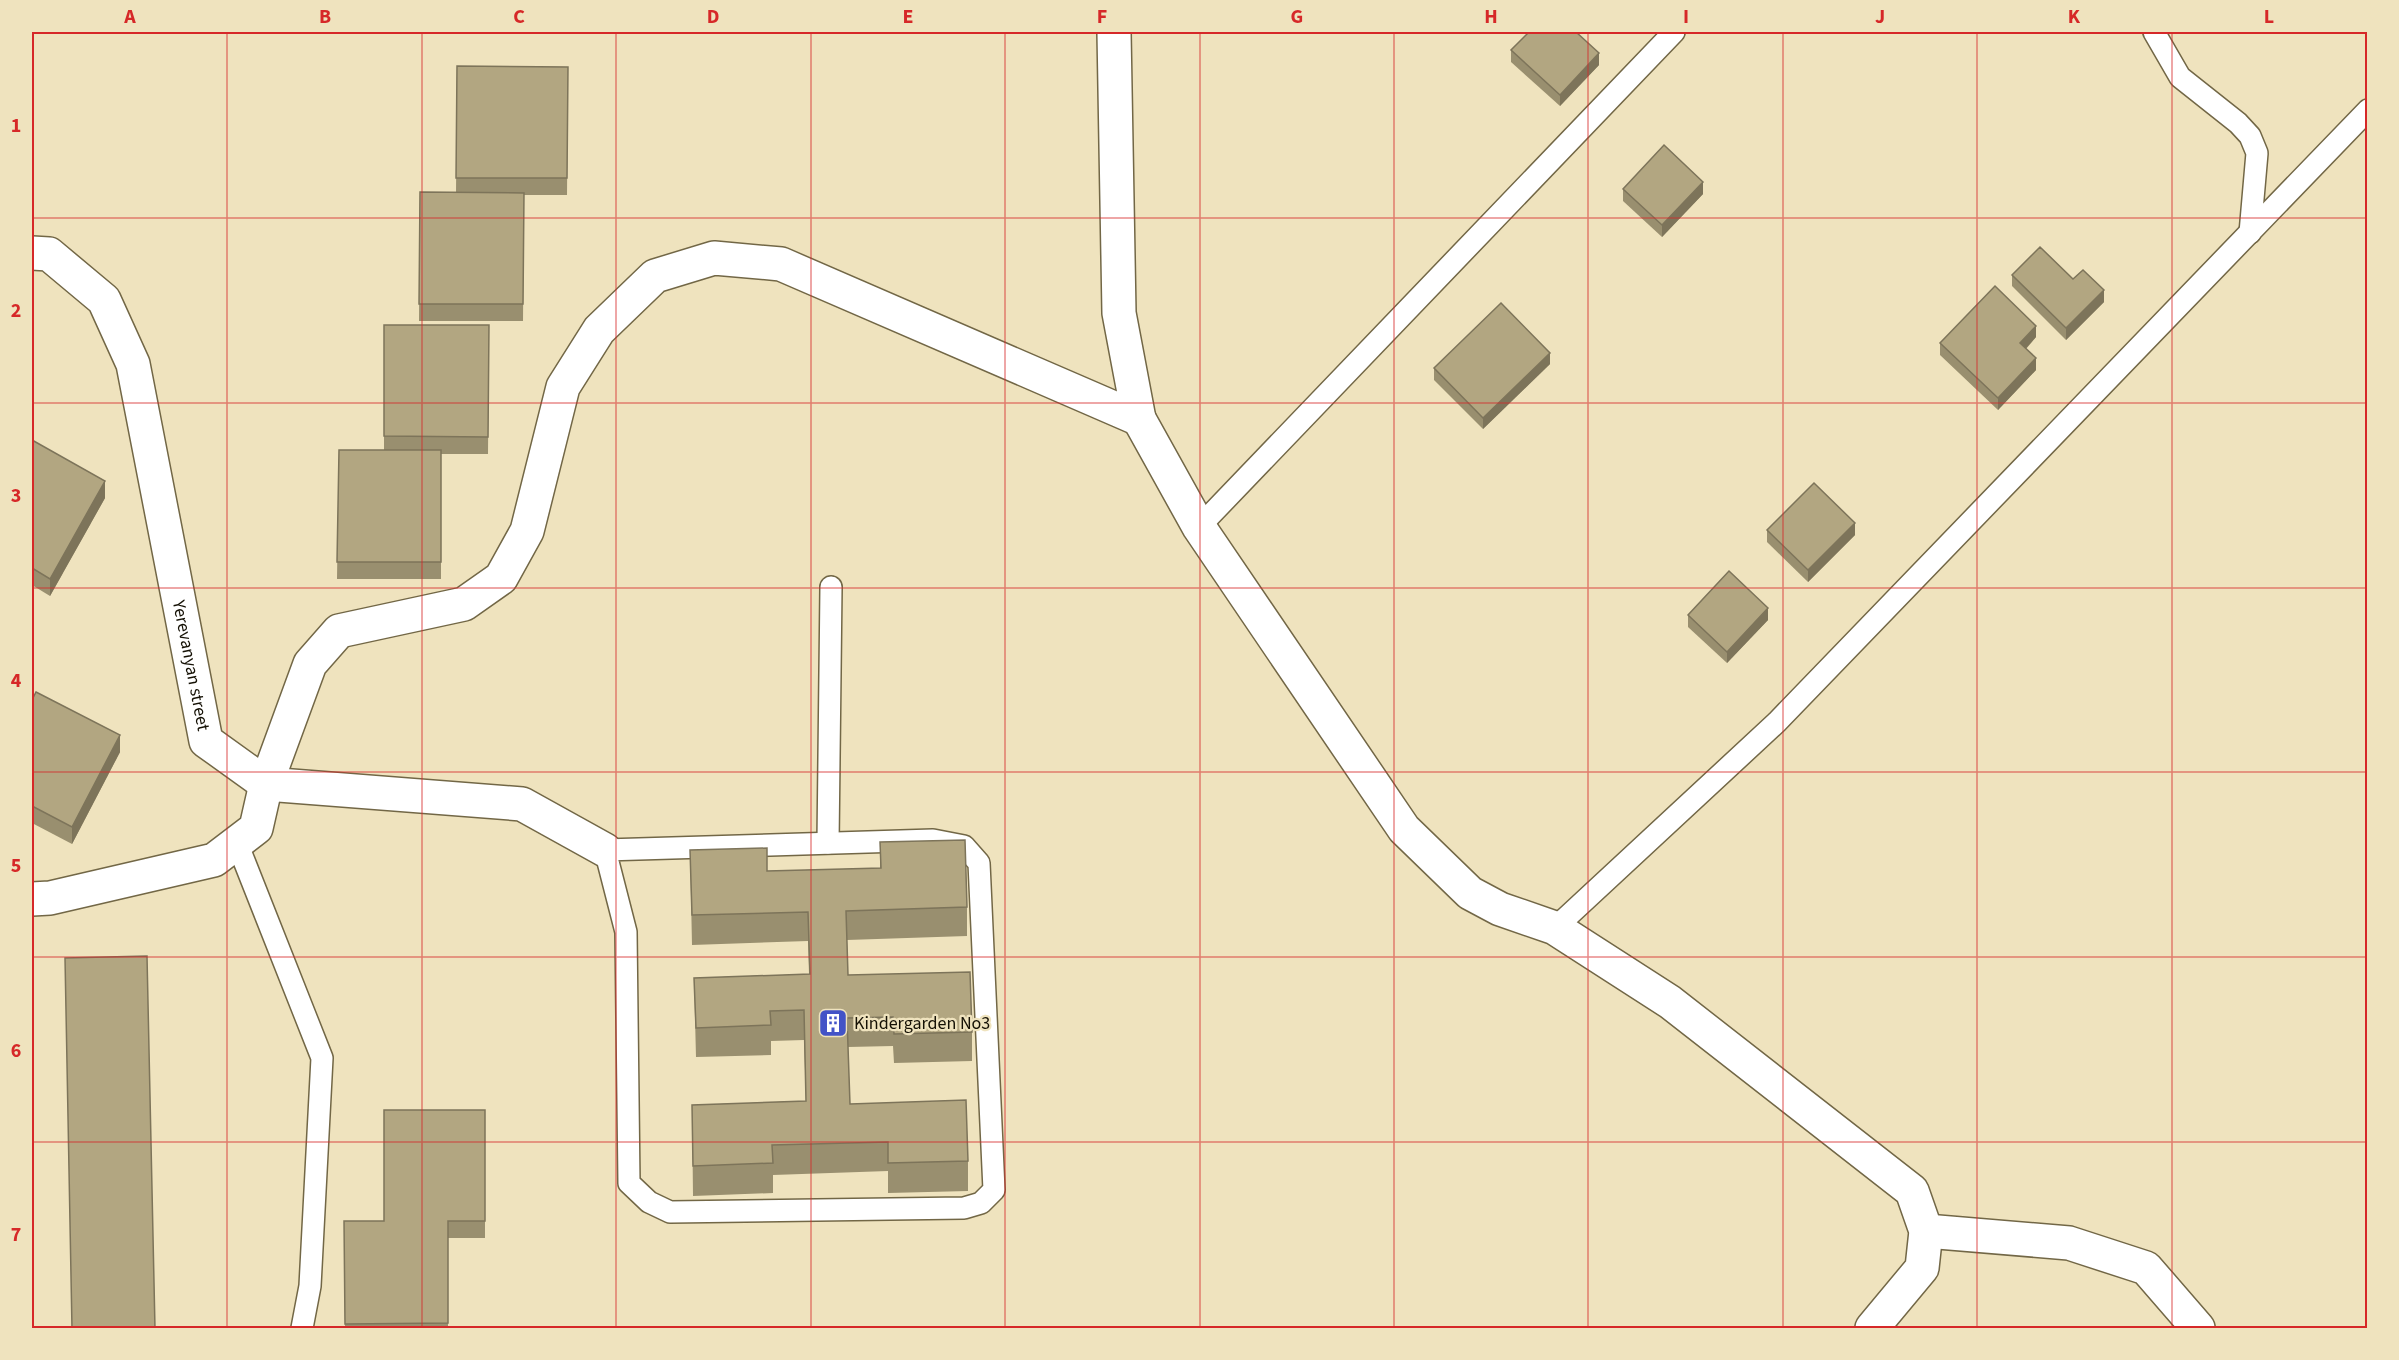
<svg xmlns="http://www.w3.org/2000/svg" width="2399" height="1360" viewBox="0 0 2399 1360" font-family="'Source Sans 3',sans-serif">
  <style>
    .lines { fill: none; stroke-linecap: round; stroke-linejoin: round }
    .service-casing { stroke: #726746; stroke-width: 24 }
    .minor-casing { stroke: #726746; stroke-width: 36 }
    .service { stroke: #fff; stroke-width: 21 }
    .minor { stroke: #fff; stroke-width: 33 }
    .wall { fill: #998f6f }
    .shaded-wall { fill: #7d745a }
    .building { fill: #b2a681; stroke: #7d745a; stroke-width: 1.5 }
    .grid { fill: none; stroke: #d62828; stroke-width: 1.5; stroke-opacity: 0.55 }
    .labels { text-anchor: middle; stroke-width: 4.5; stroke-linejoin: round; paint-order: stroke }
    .street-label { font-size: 18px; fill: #151105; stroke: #efe3be }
    .poi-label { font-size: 18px; fill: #151105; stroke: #efe3be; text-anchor: start }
    .neatline { fill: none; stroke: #d62828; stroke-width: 2 }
    .grid-label { font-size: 20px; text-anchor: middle; font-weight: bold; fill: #d62828 }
  </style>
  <rect width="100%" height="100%" fill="#efe3be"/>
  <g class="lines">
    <g class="service-casing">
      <g id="service">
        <polyline points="2154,32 2180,77 2238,123 2250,136 2257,153 2250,233"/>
        <polyline points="1199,527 1674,32"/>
        <polygon points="933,840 964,846 979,863 994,1190 981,1203 964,1208 670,1212 649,1202 629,1183 626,932 605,850"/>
        <polyline points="237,843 322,1058 310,1286 302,1328"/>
        <polyline points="828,843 831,587"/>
        <polyline points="1555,928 1777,722 2368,110"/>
      </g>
    </g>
    <g class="minor-casing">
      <g id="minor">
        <path id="s1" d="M 32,253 L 49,254 L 104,300 L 133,364 L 206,741 L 266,784 L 522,804 L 605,850"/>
        <polyline points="1139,419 1199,527 1404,829 1470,893 1500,909 1555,928 1670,1002 1912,1191 1926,1231 1922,1268 1872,1328"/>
        <polyline points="32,899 50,898 214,860 256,828 266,784 310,664 339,631 464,604 501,578 527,531 563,387 599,330 655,276 714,258 781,264 1139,419 1119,313 1114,32"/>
        <polyline points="1926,1231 2069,1243 2146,1268 2198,1328"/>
      </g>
    </g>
    <use href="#service" class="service"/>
    <use href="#minor" class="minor"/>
  </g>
  <g class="wall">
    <polygon points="1511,50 1599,65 1560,106 1511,62"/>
    <polygon points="457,66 568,67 567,195 524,195 523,321 419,321 420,192 456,193"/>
    <polygon points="1623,189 1703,194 1662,237 1623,201"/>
    <polygon points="2012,275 2073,279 2104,302 2066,340 2012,286"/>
    <polygon points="384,325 489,325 488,454 441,454 441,579 337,579 339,450 384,450"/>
    <polygon points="2036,337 2026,349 2036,370 1998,410 1940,355 1940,343"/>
    <polygon points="1550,364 1483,429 1434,380 1434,368"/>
    <polygon points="32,440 105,498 50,596 32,585"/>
    <polygon points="1767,530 1855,535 1808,582 1767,542"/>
    <polygon points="1688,615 1768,620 1727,663 1688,627"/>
    <polygon points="32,700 120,752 72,844 32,823"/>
    <polygon points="880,842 967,907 967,936 847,940 848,975 972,1032 972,1061 894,1063 893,1046 848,1047 850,1104 968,1161 968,1191 888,1193 888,1171 773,1175 773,1193 693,1196 692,1105 806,1101 804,1040 771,1041 771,1055 696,1057 694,978 809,974 808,941 692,945 690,850 767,871 880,868"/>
    <polygon points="485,1110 485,1238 448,1238 448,1329 345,1329 344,1221 384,1221"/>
  </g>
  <g class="shaded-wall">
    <polygon points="1599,53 1599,65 1560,106 1560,95"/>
    <polygon points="1703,182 1703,194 1662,237 1662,225"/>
    <polygon points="2104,290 2104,302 2066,340 2066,328"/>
    <polygon points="2036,326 2036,337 2020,355 2020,343"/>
    <polygon points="1550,353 1550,364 1483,429 1483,418"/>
    <polygon points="2036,358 2036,370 1998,410 1998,398"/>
    <polygon points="105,481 105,498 50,596 50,579"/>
    <polygon points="1855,523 1855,535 1808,582 1808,570"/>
    <polygon points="1768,608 1768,620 1727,663 1727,652"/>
    <polygon points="120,735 120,752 72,844 72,827"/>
  </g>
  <g class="building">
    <polygon points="1529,32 1576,32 1599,53 1560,95 1511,50"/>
    <polygon points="457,66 568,67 567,178 456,178"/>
    <polygon points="1664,145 1703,182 1662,225 1623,189"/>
    <polygon points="420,192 524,193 523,304 419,304"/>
    <polygon points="2040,247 2073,279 2083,270 2104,290 2066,328 2012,275"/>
    <polygon points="1995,286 2036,326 2020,343 2036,358 1998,398 1940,343"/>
    <polygon points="1501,303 1550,353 1483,418 1434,368"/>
    <polygon points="384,325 489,325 488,437 384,436"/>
    <polygon points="32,440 105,481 50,579 32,568"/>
    <polygon points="339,450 441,450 441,562 337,562"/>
    <polygon points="1814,483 1855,523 1808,570 1767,530"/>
    <polygon points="1729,571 1768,608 1727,652 1688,615"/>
    <polygon points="36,692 120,735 72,827 32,806 32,700"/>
    <polygon points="965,840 967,907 846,911 848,975 970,972 972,1032 894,1034 893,1017 847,1018 850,1104 966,1100 968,1161 888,1163 888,1142 772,1145 773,1163 693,1166 692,1105 806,1101 804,1010 770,1011 771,1025 696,1028 694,978 810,974 808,912 692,915 690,850 767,848 767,871 881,868 880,842"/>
    <polygon points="147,956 155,1329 72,1329 65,958"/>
    <polygon points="384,1110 485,1110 485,1221 448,1221 448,1323 345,1324 344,1221 384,1221"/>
  </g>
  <path class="grid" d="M 227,32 L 227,1328M 422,32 L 422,1328M 616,32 L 616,1328M 811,32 L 811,1328M 1005,32 L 1005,1328M 1200,32 L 1200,1328M 1394,32 L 1394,1328M 1588,32 L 1588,1328M 1783,32 L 1783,1328M 1977,32 L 1977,1328M 2172,32 L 2172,1328M 32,218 L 2368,218M 32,403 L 2368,403M 32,588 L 2368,588M 32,772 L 2368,772M 32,957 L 2368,957M 32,1142 L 2368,1142"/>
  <defs>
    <g id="building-square" transform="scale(1.5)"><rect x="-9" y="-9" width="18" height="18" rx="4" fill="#4353c7" stroke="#efe3be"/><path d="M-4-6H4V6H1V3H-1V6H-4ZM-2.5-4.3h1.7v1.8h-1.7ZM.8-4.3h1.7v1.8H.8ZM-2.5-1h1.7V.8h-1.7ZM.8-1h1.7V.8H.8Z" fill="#fff"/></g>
  </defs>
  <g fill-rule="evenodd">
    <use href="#building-square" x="833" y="1023"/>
  </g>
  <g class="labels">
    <g class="street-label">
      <text dy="6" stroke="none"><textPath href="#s1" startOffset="466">Yerevanyan street</textPath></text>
    </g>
    <g class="poi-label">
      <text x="854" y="1029">Kindergarden No3</text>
    </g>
  </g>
  <rect width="2399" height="1360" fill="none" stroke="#efe3be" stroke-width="66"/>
  <rect x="33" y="33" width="2333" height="1294" class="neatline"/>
  <g class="grid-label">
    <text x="130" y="23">A</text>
    <text x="325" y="23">B</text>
    <text x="519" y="23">C</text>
    <text x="713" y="23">D</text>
    <text x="908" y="23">E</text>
    <text x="1102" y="23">F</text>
    <text x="1297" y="23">G</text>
    <text x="1491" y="23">H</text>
    <text x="1686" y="23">I</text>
    <text x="1880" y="23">J</text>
    <text x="2074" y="23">K</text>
    <text x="2269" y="23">L</text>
    <text x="16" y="132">1</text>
    <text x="16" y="317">2</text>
    <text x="16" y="502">3</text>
    <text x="16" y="687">4</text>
    <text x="16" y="872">5</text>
    <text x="16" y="1057">6</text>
    <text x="16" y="1241">7</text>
  </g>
</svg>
